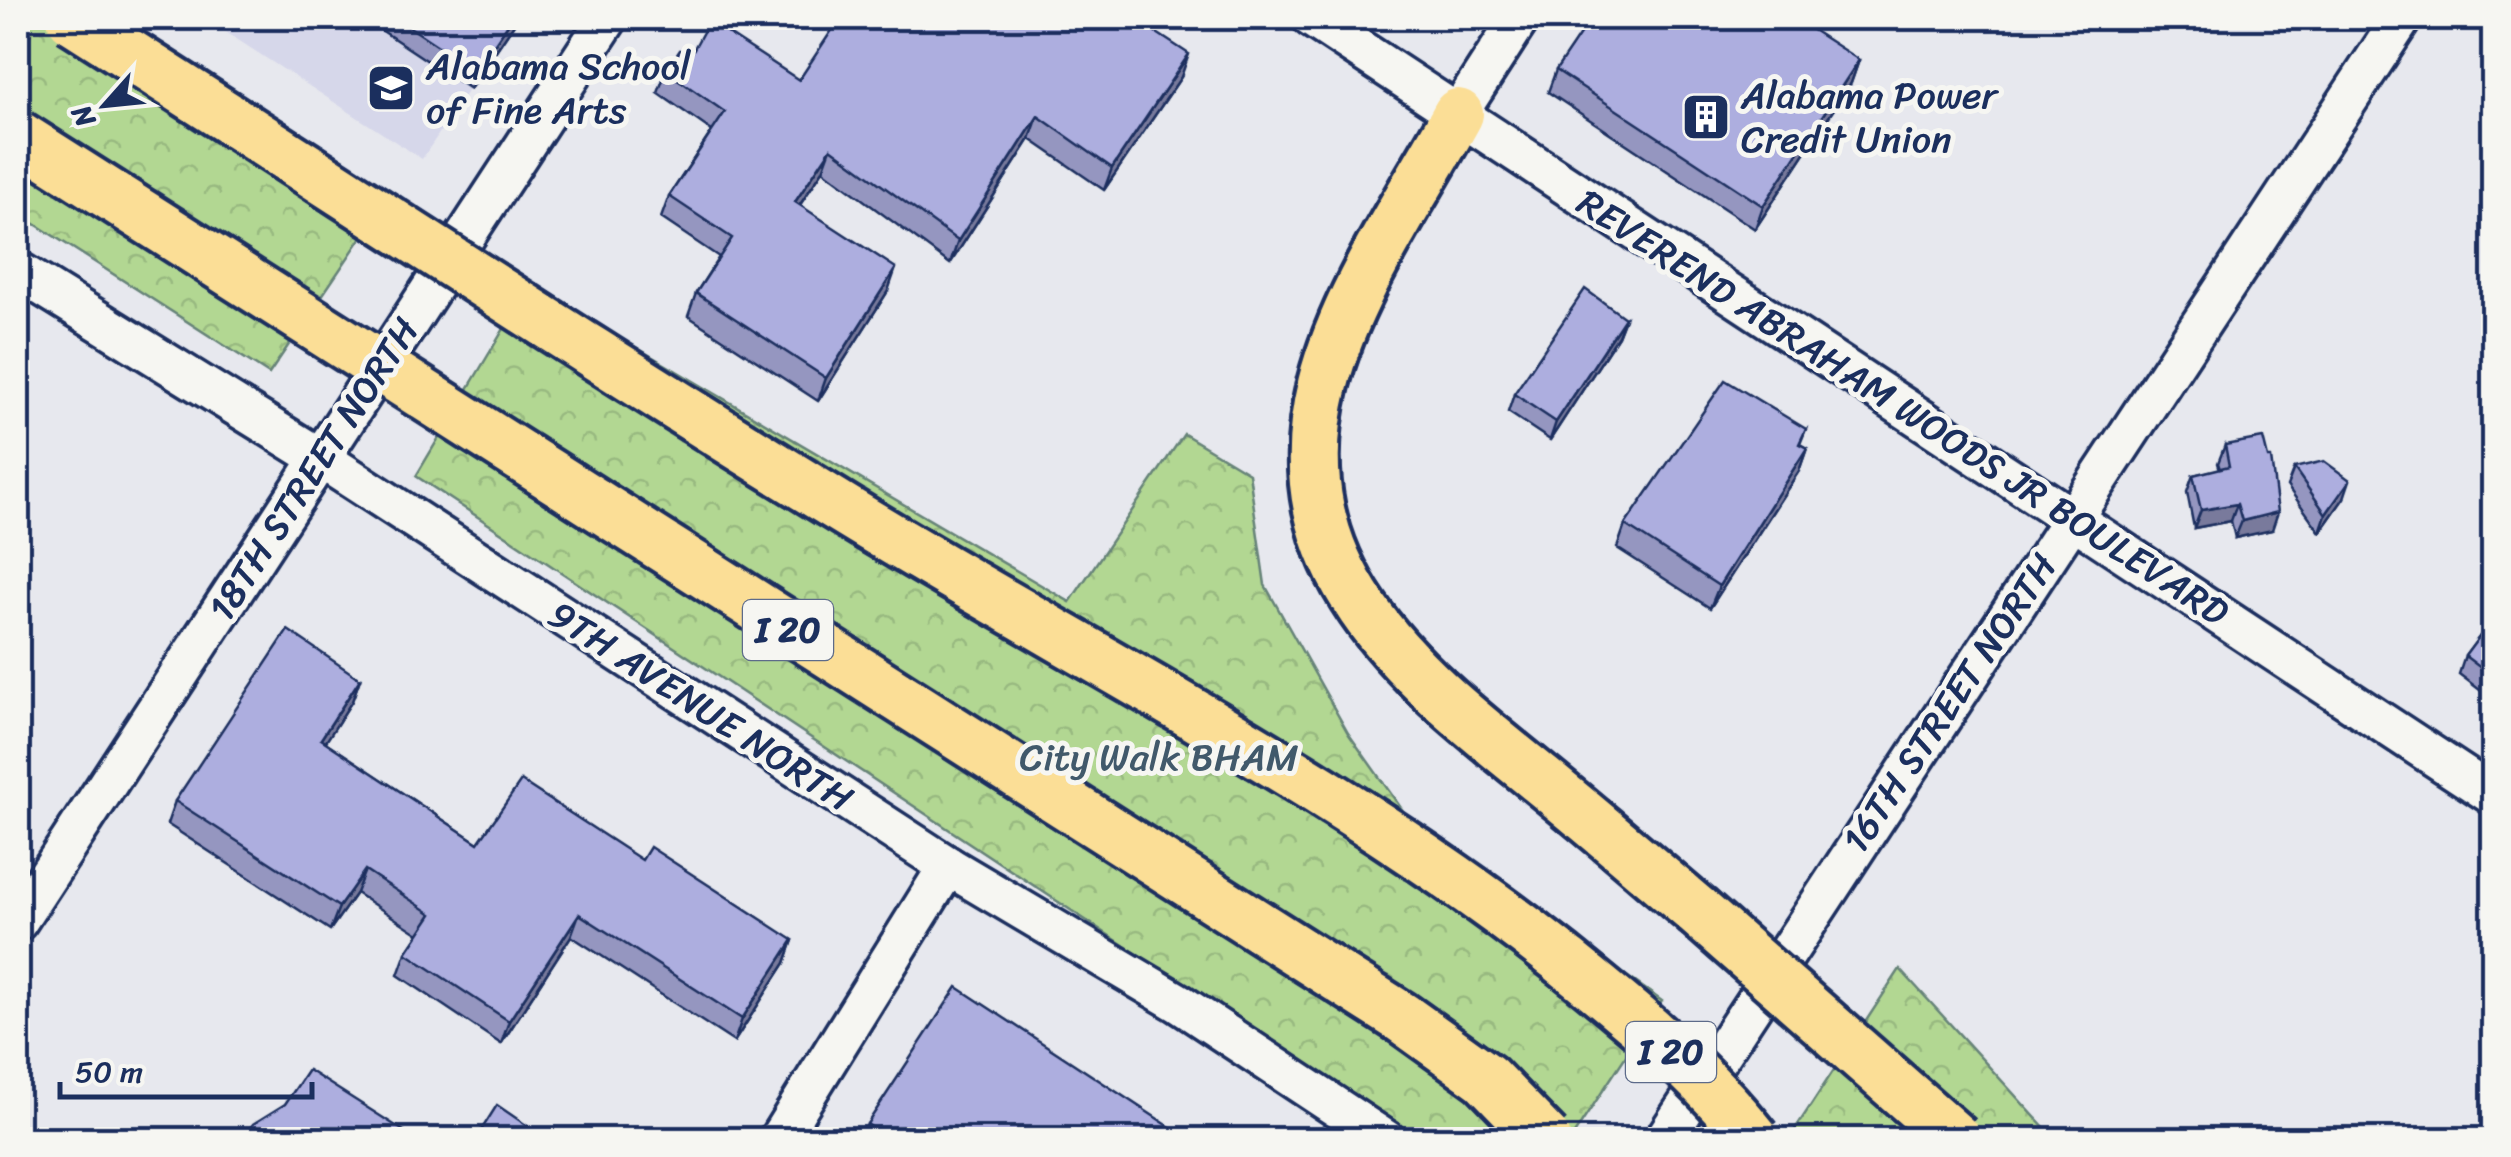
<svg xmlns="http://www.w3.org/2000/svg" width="2511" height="1157" viewBox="0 0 2511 1157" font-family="Sriracha,sans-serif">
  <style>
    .built { fill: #d6d7ea }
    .forest { fill: url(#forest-crowns); stroke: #668378; stroke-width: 2.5 }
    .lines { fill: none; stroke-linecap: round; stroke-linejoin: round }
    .secondary-casing { stroke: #1b2f5e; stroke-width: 45 }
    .highway-casing { stroke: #1b2f5e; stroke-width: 58 }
    .secondary { stroke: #f6f6f2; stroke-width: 38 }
    .highway { stroke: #fbde96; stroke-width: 50 }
    .highway-bridge-casing { stroke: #1b2f5e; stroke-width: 58; stroke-linecap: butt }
    .highway-bridge { stroke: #fbde96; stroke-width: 50 }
    .wall { fill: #9596c0; stroke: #1b2f5e; stroke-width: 2.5 }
    .shaded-wall { fill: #797a9c; stroke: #1b2f5e; stroke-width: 2.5 }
    .building { fill: #adaedf; stroke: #1b2f5e; stroke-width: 2.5 }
    .labels { text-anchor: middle; stroke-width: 10; stroke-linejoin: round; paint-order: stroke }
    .shield { fill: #f6f6f2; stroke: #5d6b8a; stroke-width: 2.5 }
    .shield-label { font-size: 35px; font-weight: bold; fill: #1b2f5e }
    .poi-label { font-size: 38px; fill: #1b2f5e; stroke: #f6f6f2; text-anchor: start }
    .street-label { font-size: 38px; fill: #1b2f5e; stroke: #f6f6f2 }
    .park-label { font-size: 38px; fill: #41596b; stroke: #f6f6f2 }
  </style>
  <defs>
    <pattern id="forest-crowns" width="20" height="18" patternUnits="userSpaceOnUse" patternTransform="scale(2.5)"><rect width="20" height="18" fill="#b2d792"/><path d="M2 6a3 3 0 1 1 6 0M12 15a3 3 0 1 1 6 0" fill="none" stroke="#98b980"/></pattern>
  </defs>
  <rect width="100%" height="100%" fill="#e7e8ee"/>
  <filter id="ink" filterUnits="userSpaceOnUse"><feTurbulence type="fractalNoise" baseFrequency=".01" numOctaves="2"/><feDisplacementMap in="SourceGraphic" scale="20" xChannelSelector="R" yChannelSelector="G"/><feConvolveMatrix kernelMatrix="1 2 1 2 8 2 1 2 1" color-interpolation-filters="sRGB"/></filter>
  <g filter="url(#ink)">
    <polygon class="built" points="204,18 516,18 422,159"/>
    <g class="forest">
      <polygon points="18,18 87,18 385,203 269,374 18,213"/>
      <polygon points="530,285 1070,602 1184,434 1249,473 1265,585 1348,733 1411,822 1662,1001 1571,1139 1416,1139 416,476"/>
      <polygon points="1900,969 2055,1139 1788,1140"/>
    </g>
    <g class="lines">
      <g class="secondary-casing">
        <g id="secondary">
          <polyline points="1312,18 2494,796"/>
          <polyline points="1458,114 1520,18"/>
          <polyline points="18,271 320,458 948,866 1179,1003 1386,1140"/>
          <polyline points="18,921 608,18"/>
          <polyline points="778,1140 948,866"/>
          <polyline points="1664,1140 2402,18"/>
        </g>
      </g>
      <g class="highway-casing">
        <path id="highway" d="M 1458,114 C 1413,197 1346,292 1323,384 C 1277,572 1410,674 1540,779 C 1593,822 1645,867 1697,911"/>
      </g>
      <use href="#secondary" class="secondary"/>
      <use href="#highway" class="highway"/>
      <g class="highway-bridge-casing">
        <g id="highway-bridge">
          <path d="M 72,18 C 330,182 585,351 846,511 C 1086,658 1340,783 1562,959 C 1630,1014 1700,1070 1755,1140"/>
          <polyline points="18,136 1401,1017 1486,1078 1546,1140"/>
          <polyline points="1697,911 1957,1140"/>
        </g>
      </g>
      <use href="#highway-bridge" class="highway-bridge"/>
    </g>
    <g class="wall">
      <polygon points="363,18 518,18 470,89"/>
      <polygon points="691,54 799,80 1181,77 1104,190 1030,139 950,264 823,170 800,205 888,291 818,401 688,316 696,293 719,257 661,218 669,196 712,131 658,93 666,71"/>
      <polygon points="1859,60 1851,83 1755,229 1548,92 1556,70"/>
      <polygon points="1625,318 1618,336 1550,440 1508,412 1514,394"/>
      <polygon points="1806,429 1800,444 1807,448 1799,471 1710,608 1617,548 1625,525"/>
      <polygon points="2225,445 2272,530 2235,538 2231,521 2194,528 2187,492 2193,475 2220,469 2218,463"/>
      <polygon points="2294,468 2344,498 2320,532 2287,486"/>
      <polygon points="2494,617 2493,700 2459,674 2465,656"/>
      <polygon points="360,679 352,701 325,742 478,843 642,860 793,940 785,963 734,1042 571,936 501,1044 398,975 406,953 419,934 356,893 330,930 167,824 175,801"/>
      <polygon points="867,1124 1190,1140 862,1140"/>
    </g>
    <g class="shaded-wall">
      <polygon points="512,18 518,18 470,89 476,71"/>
      <polygon points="1189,54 1181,77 1104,190 1112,168"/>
      <polygon points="1859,60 1851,83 1755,229 1763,206"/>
      <polygon points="1038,116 1030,139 950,264 958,241"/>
      <polygon points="831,148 823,170 787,224 795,202"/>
      <polygon points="896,268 888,291 818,401 826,378"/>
      <polygon points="1625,318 1618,336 1550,440 1556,422"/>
      <polygon points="1807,448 1799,471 1710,608 1719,586"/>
      <polygon points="2350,480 2344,498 2320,532 2326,514"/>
      <polygon points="2237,504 2231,521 2194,528 2201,510"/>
      <polygon points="2278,512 2272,530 2235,538 2242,521"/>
      <polygon points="360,679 352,701 313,762 321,739"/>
      <polygon points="365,870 356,893 330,930 339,907"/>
      <polygon points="579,914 571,936 501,1044 509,1021"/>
      <polygon points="793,940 785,963 734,1042 742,1019"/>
    </g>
    <g class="building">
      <polygon points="396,18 512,18 476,71"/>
      <polygon points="840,18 1134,18 1189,54 1112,168 1038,116 958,241 831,148 795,202 896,268 826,378 696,293 732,238 669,196 725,112 666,71 680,50 691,54 709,21 799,80"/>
      <polygon points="1591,18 1794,18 1859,60 1763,206 1556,70"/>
      <polygon points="1585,289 1625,318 1556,422 1514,394"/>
      <polygon points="1725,380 1806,429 1799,444 1807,448 1719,586 1625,525"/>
      <polygon points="2263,438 2268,458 2271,458 2278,512 2242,521 2237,504 2201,510 2193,475 2229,466 2225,445"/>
      <polygon points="2324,461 2350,480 2326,514 2294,468"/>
      <polygon points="2494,617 2494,678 2465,656"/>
      <polygon points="288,630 360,679 321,739 478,843 521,781 642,860 650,847 793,940 742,1019 579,914 509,1021 406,953 432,914 365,870 339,907 175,801"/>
      <polygon points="957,987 1190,1140 890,1140 867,1124"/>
      <polygon points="308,1070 418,1140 242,1140 253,1124 285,1104"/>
      <polygon points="497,1105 548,1140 475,1140"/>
    </g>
  </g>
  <defs>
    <g id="school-square" transform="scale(2.5)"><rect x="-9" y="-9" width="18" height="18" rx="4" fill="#1b2f5e" stroke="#f6f6f2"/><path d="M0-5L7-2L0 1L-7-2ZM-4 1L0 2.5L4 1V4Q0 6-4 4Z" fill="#fff"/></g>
    <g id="building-square" transform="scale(2.5)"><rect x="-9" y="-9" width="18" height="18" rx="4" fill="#1b2f5e" stroke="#f6f6f2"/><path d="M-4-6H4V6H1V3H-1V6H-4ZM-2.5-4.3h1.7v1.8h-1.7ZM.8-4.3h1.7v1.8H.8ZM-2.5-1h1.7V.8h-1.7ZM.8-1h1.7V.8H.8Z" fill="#fff"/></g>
  </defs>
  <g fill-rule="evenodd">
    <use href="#school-square" x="391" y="88"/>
    <use href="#building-square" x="1706" y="117"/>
  </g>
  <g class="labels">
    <g class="shield">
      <rect x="743" y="600" width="90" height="60" rx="8"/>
      <rect x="1626" y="1022" width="90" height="60" rx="8"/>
    </g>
    <g class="shield-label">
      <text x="788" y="642">I 20</text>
      <text x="1671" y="1064">I 20</text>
    </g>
    <g class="poi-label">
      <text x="426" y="79">Alabama School<tspan x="426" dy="44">of Fine Arts</tspan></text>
      <text x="1741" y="108">Alabama Power<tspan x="1741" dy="44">Credit Union</tspan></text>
    </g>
    <g class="street-label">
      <text transform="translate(1903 407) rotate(33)" y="13">REVEREND ABRAHAM WOODS JR BOULEVARD</text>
      <text transform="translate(313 469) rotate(-57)" y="13">18TH STREET NORTH</text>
      <text transform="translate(1949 703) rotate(-56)" y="13">16TH STREET NORTH</text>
      <text transform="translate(701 706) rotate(33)" y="13">9TH AVENUE NORTH</text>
    </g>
    <g class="park-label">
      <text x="1159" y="770">City Walk BHAM</text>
    </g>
  </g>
  <rect width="2511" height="1157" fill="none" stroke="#f6f6f2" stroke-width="60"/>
  <rect x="30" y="30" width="2451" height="1097" fill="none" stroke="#1b2f5e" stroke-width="4" filter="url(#ink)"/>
  <g transform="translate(105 105) rotate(243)" stroke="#f6f6f2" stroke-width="8" paint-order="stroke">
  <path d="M0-8L18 38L0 25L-18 38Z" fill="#1b2f5e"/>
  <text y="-15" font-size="28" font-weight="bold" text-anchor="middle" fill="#1b2f5e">N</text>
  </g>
  <path d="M60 1082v15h252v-15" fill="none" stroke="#1b2f5e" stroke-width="5"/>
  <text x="75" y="1082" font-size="30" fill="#1b2f5e" stroke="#f6f6f2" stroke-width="8" paint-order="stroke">50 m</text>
</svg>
